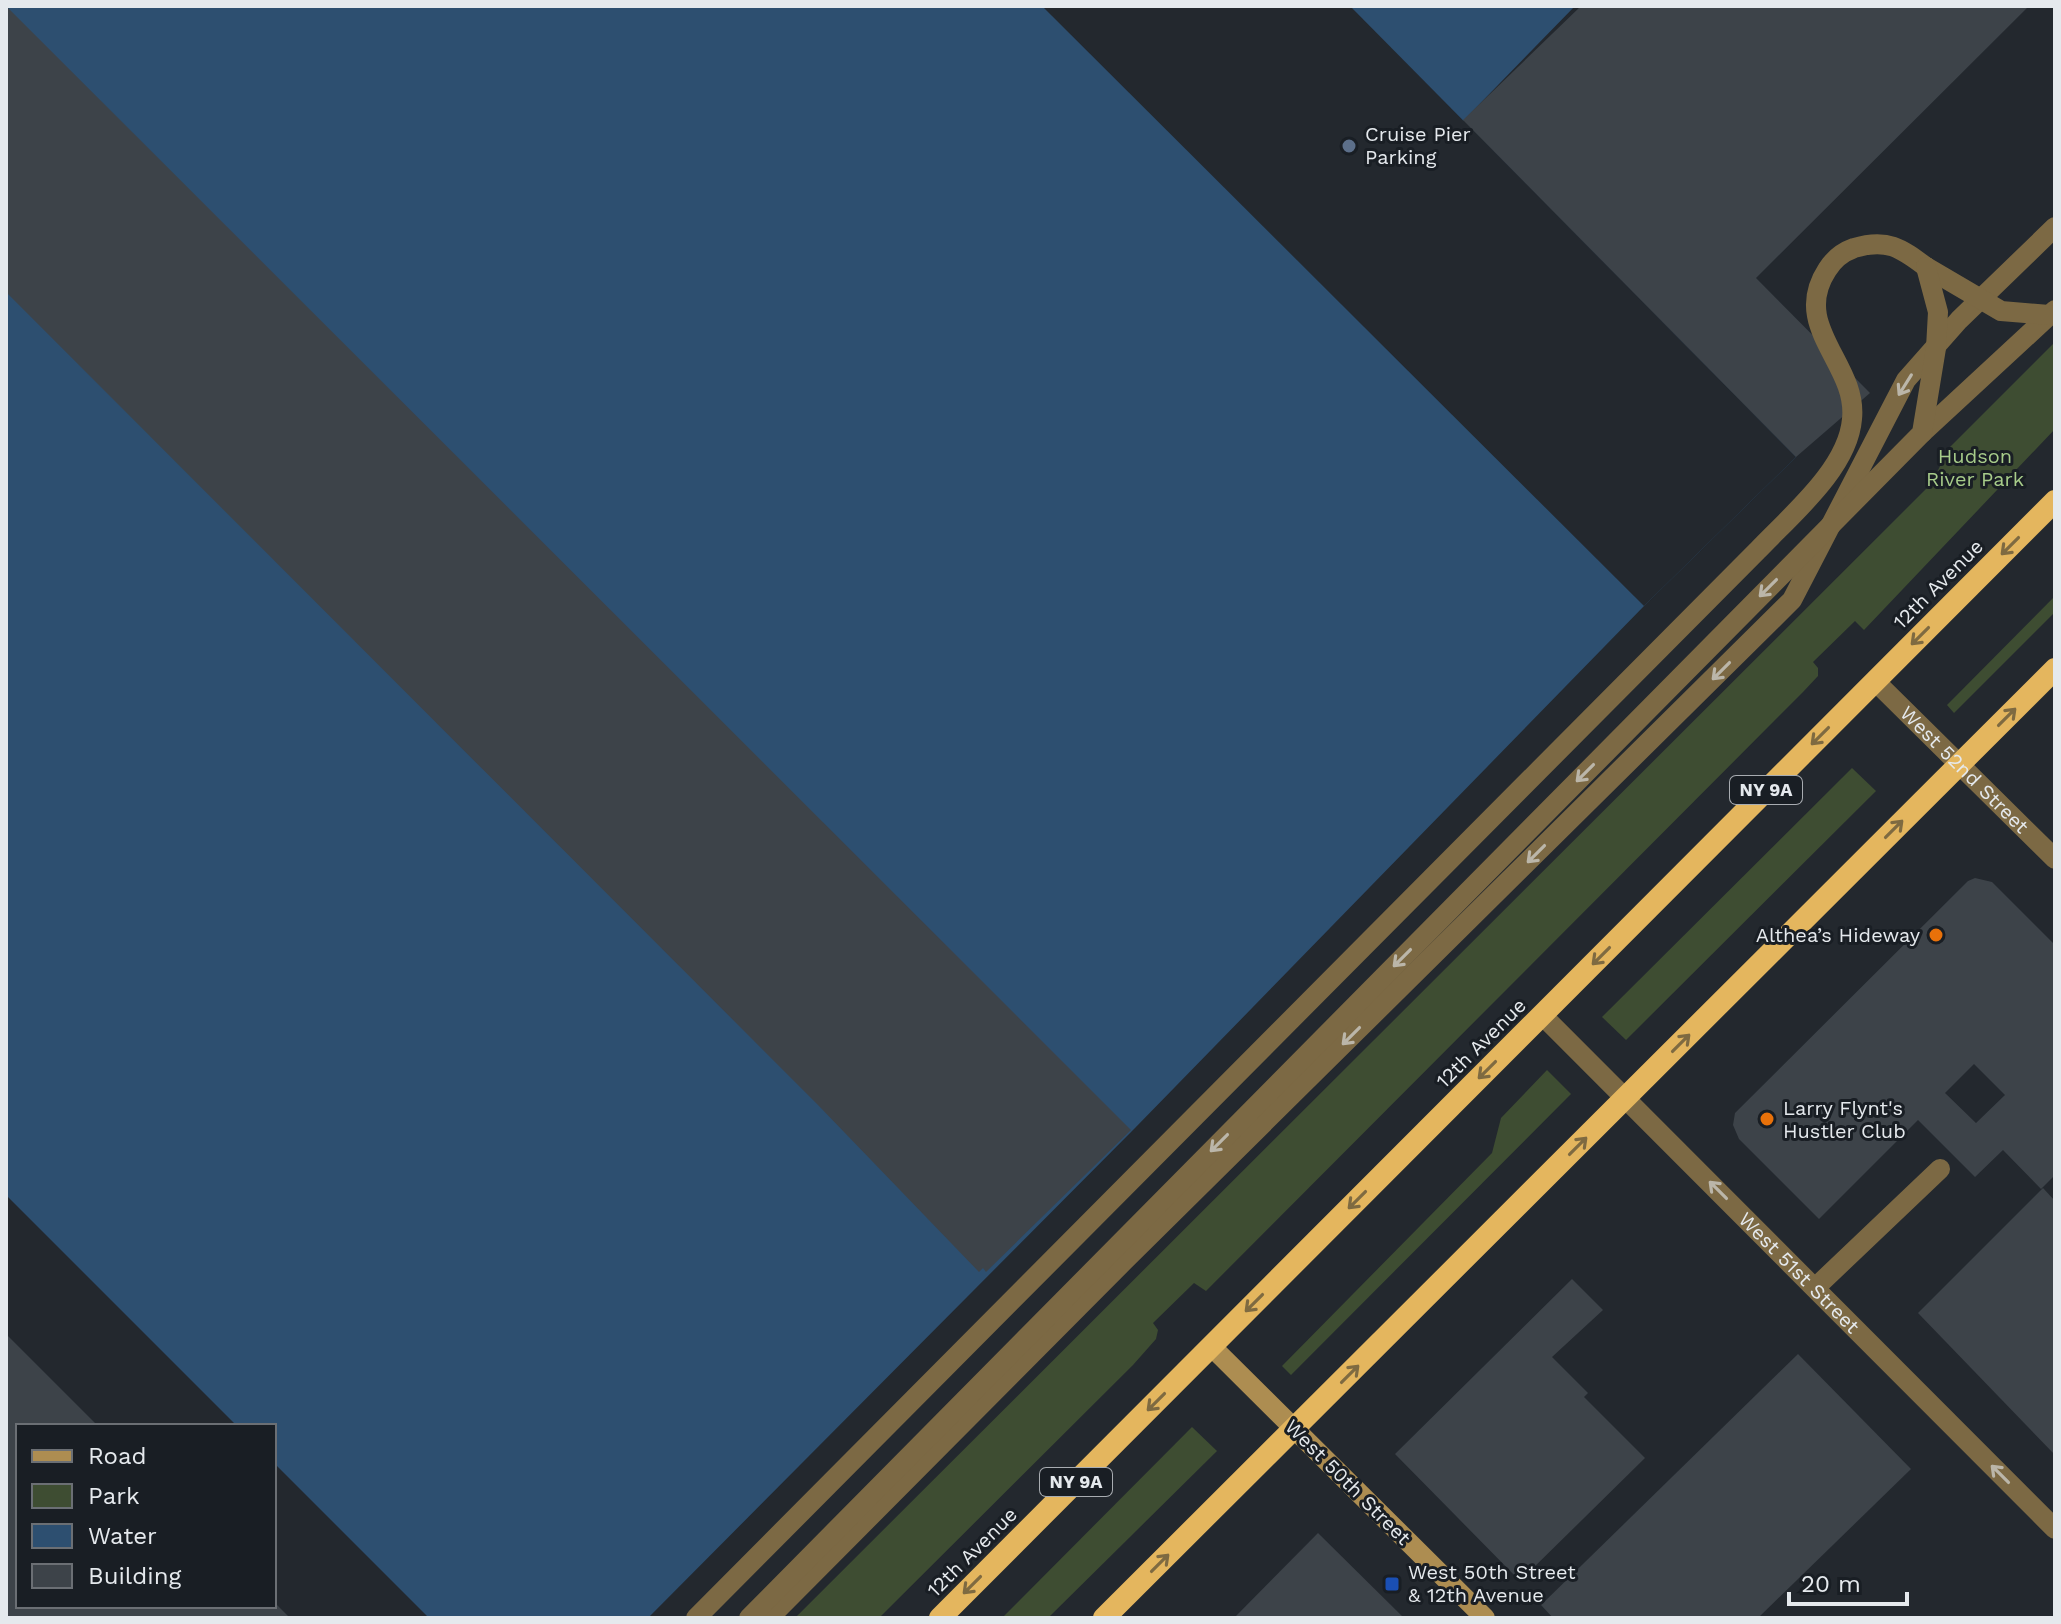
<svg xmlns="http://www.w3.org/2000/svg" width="2061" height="1624" viewBox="0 0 2061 1624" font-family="'Work Sans',sans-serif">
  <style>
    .green { fill: #3e4d32 }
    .water { fill: #2d4f70; fill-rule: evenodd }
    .pier { fill: #23282e }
    .building { fill: #3d4349; fill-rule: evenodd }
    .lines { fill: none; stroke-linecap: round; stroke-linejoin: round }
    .service { stroke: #7c6944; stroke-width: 20 }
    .minor { stroke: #7c6944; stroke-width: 20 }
    .secondary { stroke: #ad8d51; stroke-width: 20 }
    .trunk { stroke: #e4b65e; stroke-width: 22 }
    .service-bridge { stroke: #7c6944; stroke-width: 20 }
    .oneway { stroke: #bbb6a9 }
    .oneway2 { stroke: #7e6a41 }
    .service-dot { fill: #5c6f8a; stroke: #191e24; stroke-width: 3 }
    .food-dot { fill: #e8710a; stroke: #191e24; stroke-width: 3 }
    .transit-dot { fill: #1a4fb4; stroke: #191e24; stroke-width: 3 }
    .labels { text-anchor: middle; stroke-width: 6; stroke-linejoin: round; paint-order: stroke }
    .shield { fill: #191e24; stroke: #a8acb1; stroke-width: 2 }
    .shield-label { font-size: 18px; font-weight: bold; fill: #e5e9ed }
    .poi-label { font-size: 20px; fill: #e5e9ed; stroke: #191e24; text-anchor: start }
    .park-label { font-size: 20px; fill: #a7cc8a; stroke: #191e24 }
    .street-label { font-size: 20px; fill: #e5e9ed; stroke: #191e24 }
  </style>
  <rect width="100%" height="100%" fill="#23282e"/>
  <g class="green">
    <polygon points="2055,342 2055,429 1864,630 1855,621 1813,662 1818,668 1818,676 1803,692 1206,1291 1194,1283 1153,1323 1158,1330 1156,1339 1133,1365 879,1618 795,1618 1932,483 1948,449"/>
    <polygon points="2055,596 2055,612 1954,713 1947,705"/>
    <polygon points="1852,768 1876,791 1626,1040 1602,1017"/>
    <polygon points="1547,1070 1571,1094 1291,1375 1282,1366 1492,1153 1501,1118"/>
    <polygon points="1192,1427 1217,1451 1048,1618 1002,1618"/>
  </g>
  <path class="water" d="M 6,6 L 1575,6 L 1463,121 L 1796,457 L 1644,606 L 1136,1127 L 648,1618 L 6,1618 ZM 18,1426 L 274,1426 L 274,1606 L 18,1606 Z"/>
  <g class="pier">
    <polygon points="1042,6 1350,6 1796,457 1644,606"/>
    <polygon points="6,1195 237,1426 18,1426 18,1606 274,1606 274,1463 429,1618 6,1618"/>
  </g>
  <g class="building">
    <polygon points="6,6 1131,1130 986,1272 983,1268 979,1272 818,1105 6,292"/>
    <polygon points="1581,6 2029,6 1756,278 1870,393 1796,457 1463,120"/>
    <path d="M 1975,878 L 1992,882 L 2055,945 L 2055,1175 L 2041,1189 L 2003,1150 L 1975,1177 L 1918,1120 L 1819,1219 L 1739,1139 L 1733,1125 L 1735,1113 L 1968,881 ZM 1974,1064 L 2005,1095 L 1976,1123 L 1945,1093 Z"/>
    <polygon points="2043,1188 2055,1201 2055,1455 1918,1313"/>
    <polygon points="1572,1279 1603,1310 1552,1357 1588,1393 1584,1397 1645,1458 1520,1581 1395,1454"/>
    <polygon points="6,1334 98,1426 18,1426 18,1606 274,1606 274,1602 290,1618 6,1618"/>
    <polygon points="1798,1354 1911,1469 1758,1618 1553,1618 1541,1605"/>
    <polygon points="1318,1533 1404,1618 1234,1618"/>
  </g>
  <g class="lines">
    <g class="service">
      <polyline points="1922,433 2055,310"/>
      <polyline points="1815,1288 1940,1169"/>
      <path d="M 696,1618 L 1757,551 C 1790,516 1848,469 1852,419 C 1858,364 1790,327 1827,270 C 1833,260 1843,252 1854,248 C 1887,238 1901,248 1926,267"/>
      <polyline points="769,1618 1123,1262 1792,600 1906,380 1959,320 2055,227"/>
    </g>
    <g class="minor">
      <path id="s1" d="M 1875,681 L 2055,859"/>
      <path id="s2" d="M 1542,1015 L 2055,1529"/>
    </g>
    <polyline class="secondary" points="1211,1346 1485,1618"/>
    <g class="trunk">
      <polyline points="940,1618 2055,501"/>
      <polyline points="1104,1618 2055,669"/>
    </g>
    <g class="service-bridge">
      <polyline points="1926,267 2001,311 2049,315"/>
      <polyline points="749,1618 1922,433 1936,348 1938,312 1926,267"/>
    </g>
  </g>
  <defs><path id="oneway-shaft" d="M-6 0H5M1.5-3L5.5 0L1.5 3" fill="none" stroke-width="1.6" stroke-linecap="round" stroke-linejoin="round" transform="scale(2)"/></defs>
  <g class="oneway">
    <use href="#oneway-shaft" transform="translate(1905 385) rotate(122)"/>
    <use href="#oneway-shaft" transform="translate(1768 588) rotate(135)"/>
    <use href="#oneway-shaft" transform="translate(1721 671) rotate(135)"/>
    <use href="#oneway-shaft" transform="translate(1585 773) rotate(135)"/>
    <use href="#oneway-shaft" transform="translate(1536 854) rotate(135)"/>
    <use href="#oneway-shaft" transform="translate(1402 958) rotate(135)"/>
    <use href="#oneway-shaft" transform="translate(1351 1036) rotate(135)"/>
    <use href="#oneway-shaft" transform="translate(1219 1143) rotate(135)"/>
    <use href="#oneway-shaft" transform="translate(1718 1190) rotate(-135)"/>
    <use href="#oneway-shaft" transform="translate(2000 1474) rotate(-135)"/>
  </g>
  <g class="oneway2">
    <use href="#oneway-shaft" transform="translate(2010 546) rotate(135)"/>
    <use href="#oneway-shaft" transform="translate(1920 636) rotate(135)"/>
    <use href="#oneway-shaft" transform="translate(2007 717) rotate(-45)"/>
    <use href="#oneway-shaft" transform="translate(1820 736) rotate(135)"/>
    <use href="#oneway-shaft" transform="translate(1894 829) rotate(-45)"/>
    <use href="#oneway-shaft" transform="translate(1601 956) rotate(135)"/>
    <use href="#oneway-shaft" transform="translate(1681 1043) rotate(-45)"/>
    <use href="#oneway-shaft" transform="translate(1487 1070) rotate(135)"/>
    <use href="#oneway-shaft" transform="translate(1578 1146) rotate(-45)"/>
    <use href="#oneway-shaft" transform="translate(1357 1200) rotate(135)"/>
    <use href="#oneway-shaft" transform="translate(1254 1303) rotate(135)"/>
    <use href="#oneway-shaft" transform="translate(1350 1374) rotate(-45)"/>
    <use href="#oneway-shaft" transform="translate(1156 1402) rotate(135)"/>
    <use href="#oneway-shaft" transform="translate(1160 1563) rotate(-45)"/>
    <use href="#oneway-shaft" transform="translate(972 1585) rotate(135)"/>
  </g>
  <circle class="service-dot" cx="1349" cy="146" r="8"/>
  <g class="food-dot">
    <circle cx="1936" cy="935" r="8"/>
    <circle cx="1767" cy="1119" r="8"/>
  </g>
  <rect class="transit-dot" x="1384" y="1576" width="16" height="16" rx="4"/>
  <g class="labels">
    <g class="shield">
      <rect x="1730" y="776" width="72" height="28" rx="6"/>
      <rect x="1040" y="1468" width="72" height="28" rx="6"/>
    </g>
    <g class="shield-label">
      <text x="1766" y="796">NY 9A</text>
      <text x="1076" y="1488">NY 9A</text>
    </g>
    <g class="poi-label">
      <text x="1365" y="141">Cruise Pier<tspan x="1365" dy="23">Parking</tspan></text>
      <text x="1920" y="942" text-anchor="end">Althea’s Hideway</text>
      <text x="1783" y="1115">Larry Flynt's<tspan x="1783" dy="23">Hustler Club</tspan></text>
      <text x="1408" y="1579">West 50th Street<tspan x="1408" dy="23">&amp; 12th Avenue</tspan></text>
    </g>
    <g class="park-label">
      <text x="1975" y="463">Hudson<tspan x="1975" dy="23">River Park</tspan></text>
    </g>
    <g class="street-label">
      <text transform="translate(1938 584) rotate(-45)" y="7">12th Avenue</text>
      <text dy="7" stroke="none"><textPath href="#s1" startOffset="126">West 52nd Street</textPath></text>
      <text transform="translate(1481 1043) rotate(-45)" y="7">12th Avenue</text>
      <text dy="7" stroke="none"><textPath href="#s2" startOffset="364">West 51st Street</textPath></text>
      <text transform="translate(1348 1482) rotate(45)" y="7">West 50th Street</text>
      <text transform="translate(972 1552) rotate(-45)" y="7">12th Avenue</text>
    </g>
  </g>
  <rect width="2061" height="1624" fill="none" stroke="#e5e9ed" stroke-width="16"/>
  <rect x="16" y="1424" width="260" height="184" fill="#191e24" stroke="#6b6f74" stroke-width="2"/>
  <rect x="32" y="1450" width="40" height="12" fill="#ad8d51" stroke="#6b6f74" stroke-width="2"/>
  <text x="88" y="1464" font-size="24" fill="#e5e9ed">Road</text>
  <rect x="32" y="1484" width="40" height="24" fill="#3e4d32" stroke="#6b6f74" stroke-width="2"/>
  <text x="88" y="1504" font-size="24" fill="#e5e9ed">Park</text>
  <rect x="32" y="1524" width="40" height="24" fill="#2d4f70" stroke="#6b6f74" stroke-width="2"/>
  <text x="88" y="1544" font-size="24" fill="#e5e9ed">Water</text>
  <rect x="32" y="1564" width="40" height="24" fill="#3d4349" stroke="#6b6f74" stroke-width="2"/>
  <text x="88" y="1584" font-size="24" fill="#e5e9ed">Building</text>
  <path d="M1789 1592v12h118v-12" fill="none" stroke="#e5e9ed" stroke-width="4"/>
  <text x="1801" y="1592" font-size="24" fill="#e5e9ed" stroke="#191e24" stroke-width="6" paint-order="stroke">20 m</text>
</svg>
